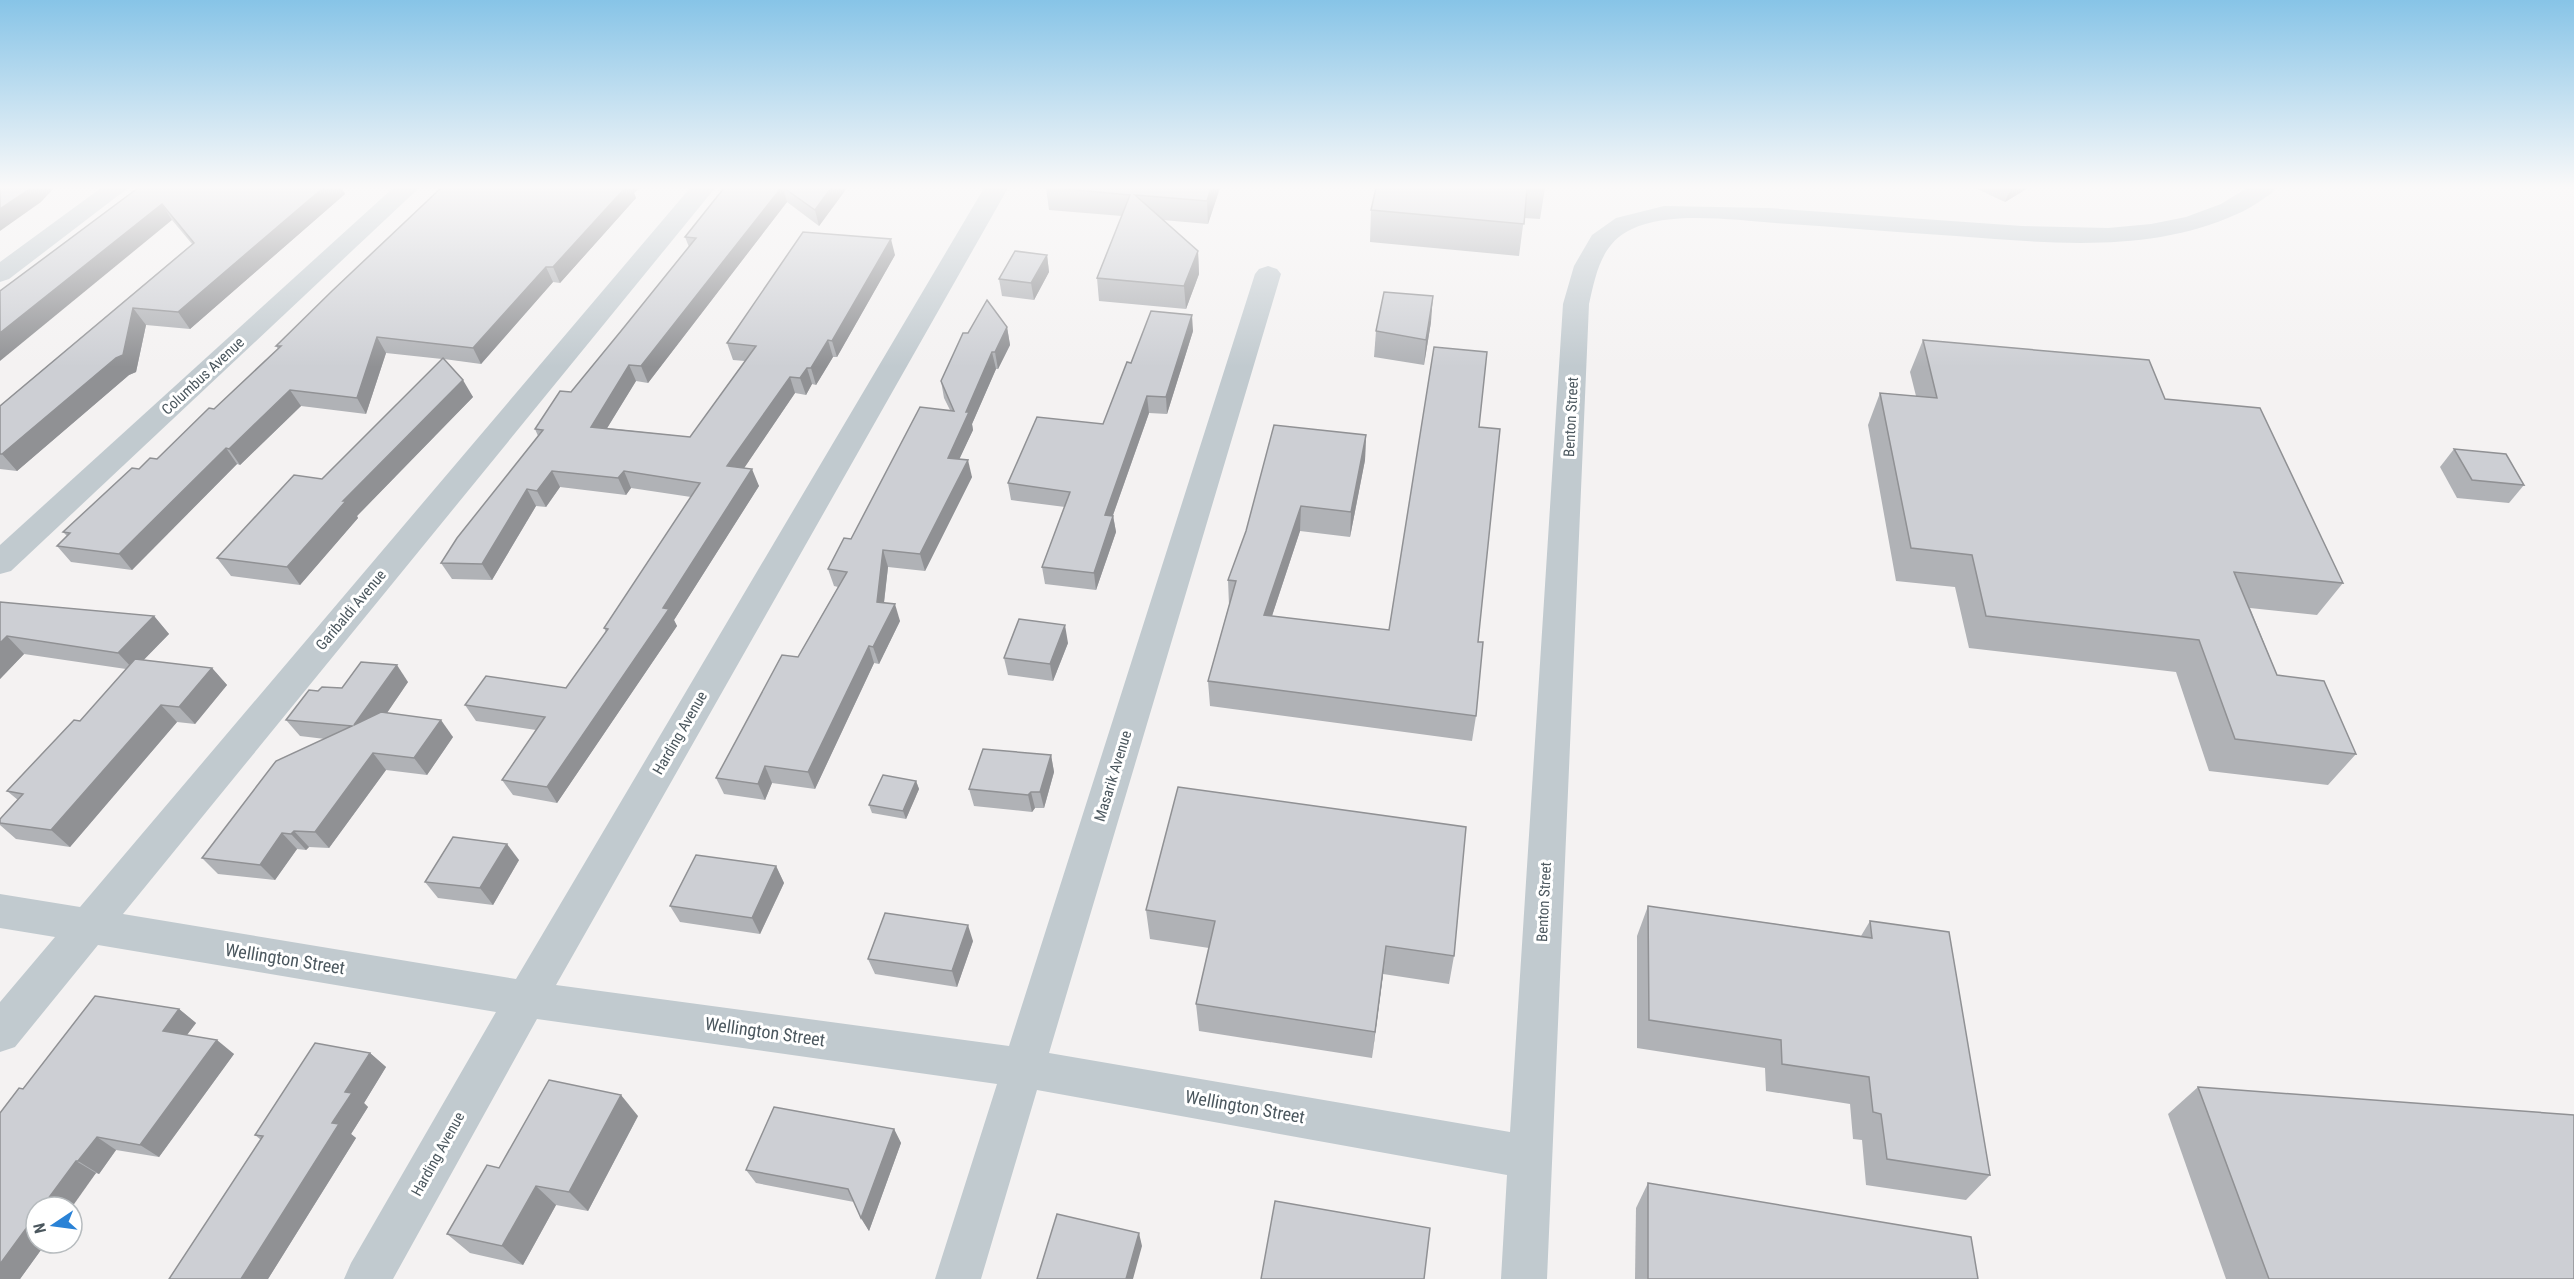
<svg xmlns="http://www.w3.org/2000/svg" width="2574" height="1279" viewBox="0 0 2574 1279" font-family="'Roboto Condensed',sans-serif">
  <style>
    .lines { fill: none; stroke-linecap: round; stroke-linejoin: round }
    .minor { fill: #c1cacf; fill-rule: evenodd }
    .wall { fill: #b0b2b6 }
    .shaded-wall { fill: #909194 }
    .building { fill: #cdcfd4; stroke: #909194; stroke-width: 1.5 }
    .labels { text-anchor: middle; stroke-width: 6; stroke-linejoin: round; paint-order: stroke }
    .street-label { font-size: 15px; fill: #4b575e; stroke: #fff }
    .near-street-label { font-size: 18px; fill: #4b575e; stroke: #fff }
  </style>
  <rect width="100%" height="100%" fill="#f4f2f2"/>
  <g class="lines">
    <g class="minor">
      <polygon points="101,188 128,188 9,279 0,282 0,262"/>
      <polygon points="393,188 419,188 11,571 0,574 0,545"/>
      <path d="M 690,188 L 715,188 L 123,914 L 516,979 L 984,188 L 1008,188 L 556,985 L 1009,1046 L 1255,274 L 1259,269 L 1268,266 L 1277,269 L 1281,274 L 1049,1053 L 1510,1132 L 1563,304 L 1574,266 L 1592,235 L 1616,218 L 1664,206 L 1768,208 L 2022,226 L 2108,228 L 2151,224 L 2186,217 L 2221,204 L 2247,188 L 2276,188 L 2272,193 C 2261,200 2250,209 2237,214 C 2150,254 2049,243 1956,236 C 1896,232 1836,227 1775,223 C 1734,220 1670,211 1632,229 C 1601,243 1596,274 1589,304 L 1547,1279 L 1501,1279 L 1507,1175 L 1037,1090 L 981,1279 L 935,1279 L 997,1084 L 537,1019 L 393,1279 L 344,1279 L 351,1263 L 496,1012 L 98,945 L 15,1047 L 0,1052 L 0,1002 L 55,937 L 0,928 L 0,894 L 80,907 Z"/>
    </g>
  </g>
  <g class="wall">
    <polygon points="138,188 342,188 345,194 190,329 146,325 136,372 129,375 17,471 0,469 0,406 192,244 172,220"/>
    <polygon points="441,188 639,188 634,193 636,198 560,283 553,282 481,364 444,359 473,397 357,516 358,518 300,585 231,576 217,558 322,479 442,359 386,353 366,414 301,406 240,465 237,464 132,570 71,562 57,546 67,536 63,532 139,469 157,459 214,409 278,349 276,346"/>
    <polygon points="724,188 847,188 819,226 787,202 648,383 636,381 607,428 690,437 745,361 733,360 727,343 895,255 837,357 833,357 816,385 812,384 806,395 795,393 744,468 759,486 674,620 677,626 557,803 513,795 502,780 536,730 476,721 465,705 566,688 606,632 604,628 691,497 631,488 626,495 560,487 546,507 536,506 492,580 452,579 441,563 538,436 535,429 571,392 621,331 689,247 685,237"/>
    <polygon points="1046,188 1220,188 1208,224 1163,220 1198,251 1199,274 1186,309 1099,301 1097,278 1122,216 1049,210"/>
    <polygon points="1376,188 1545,188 1540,219 1524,218 1519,256 1370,242 1371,210"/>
    <polygon points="1975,188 2028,188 2005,202"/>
    <polygon points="1047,255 1049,272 1034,300 1002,296 999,279"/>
    <polygon points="1431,322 1424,365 1374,357 1376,331"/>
    <polygon points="1007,327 1010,345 998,369 996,369 972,424 973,430 959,459 972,477 925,571 888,567 884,603 900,621 879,664 874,663 815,789 772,783 765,800 724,794 716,778 798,657 838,587 834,586 828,569 950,410 944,398 941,381"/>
    <polygon points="1193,331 1167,414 1149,413 1113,515 1116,532 1096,590 1045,584 1042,567 1065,507 1011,500 1008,483 1103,424 1131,363"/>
    <polygon points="1923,340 2165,399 2343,583 2317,615 2250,608 2277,675 2356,754 2328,785 2209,771 2176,672 1969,648 1955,587 1896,581 1868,425 1880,393 1916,396 1910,372"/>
    <polygon points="1479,427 1478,642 1476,716 1472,741 1210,706 1208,681 1229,605 1228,580 1366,435 1365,460 1350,537 1300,531 1272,616 1389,630"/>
    <polygon points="2454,449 2524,485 2509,503 2457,498 2440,467"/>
    <polygon points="0,602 154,616 169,634 143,660 212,668 227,685 195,724 177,722 70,847 16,839 0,825 0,819 18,800 7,791 80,721 126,669 24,654 0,679"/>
    <polygon points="1068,643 1053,681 1008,675 1004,658"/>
    <polygon points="408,682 387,713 453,737 427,775 386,770 329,848 309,847 306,850 297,849 275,880 218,874 202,858 325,739 300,736 286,720 318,691"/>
    <polygon points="1051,755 1054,772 1044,808 1035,808 1032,812 974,806 969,789"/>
    <polygon points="916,781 919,789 906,819 872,813 869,805"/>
    <polygon points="519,860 493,905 438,898 425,882"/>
    <polygon points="776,866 784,883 760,934 680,922 670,906"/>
    <polygon points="1648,906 1861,936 1870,921 1990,1175 1966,1200 1866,1185 1862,1140 1853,1139 1850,1104 1766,1091 1765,1068 1637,1048 1637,936"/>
    <polygon points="1146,910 1454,956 1449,984 1383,974 1372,1058 1199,1031 1196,1004 1209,948 1150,939"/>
    <polygon points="973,941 957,987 875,974 868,959"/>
    <polygon points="179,1009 196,1023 187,1035 234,1054 159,1157 116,1150 99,1174 96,1173 36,1243 46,1243 20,1279 0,1279 23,1089"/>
    <polygon points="370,1053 386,1067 364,1103 368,1107 351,1134 356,1138 268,1279 169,1279 261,1140 255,1135"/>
    <polygon points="2198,1087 2574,1279 2226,1279 2168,1114"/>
    <polygon points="638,1116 588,1211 556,1205 523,1265 470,1253 447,1234 499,1168"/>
    <polygon points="894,1129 901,1143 869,1231 861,1218 854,1202 756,1183 746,1170"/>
    <polygon points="1648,1183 1978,1279 1635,1279 1636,1208"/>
  </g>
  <g class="shaded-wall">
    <polygon points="30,188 54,188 41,202 0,231 0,209"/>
    <polygon points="323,188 342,188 345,194 190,329 178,312"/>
    <polygon points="625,188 639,188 634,193 636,198 560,283 553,267"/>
    <polygon points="781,188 783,188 787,202 648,383 641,366"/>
    <polygon points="831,188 847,188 819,226 815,210"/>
    <polygon points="1211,188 1220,188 1208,224 1207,201"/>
    <polygon points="2011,188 2028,188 2005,202"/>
    <polygon points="162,204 172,220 0,361 0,333"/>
    <polygon points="891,239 895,255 837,357 832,341"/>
    <polygon points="1198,251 1199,274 1186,309 1184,286"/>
    <polygon points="1047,255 1049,272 1034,300 1031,283"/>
    <polygon points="546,267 553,282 481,364 473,348"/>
    <polygon points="1433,296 1431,322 1424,365 1426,340"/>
    <polygon points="133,308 146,325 136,372 129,375 17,471 2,454"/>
    <polygon points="1192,315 1193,331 1167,414 1166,397"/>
    <polygon points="1007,327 1010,345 998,369 995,352"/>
    <polygon points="377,337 386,353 366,414 357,398"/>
    <polygon points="828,340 833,357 816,385 811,368"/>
    <polygon points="992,352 996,369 972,424 973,430 952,475 948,458 966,412"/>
    <polygon points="629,365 636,381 598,443 591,427"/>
    <polygon points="807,368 812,384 806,395 800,378"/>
    <polygon points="790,377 795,393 734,483 727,466"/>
    <polygon points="463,380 473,397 357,516 358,518 300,585 287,567 343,501"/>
    <polygon points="290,390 301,406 240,465 229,449"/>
    <polygon points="1147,396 1149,413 1107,532 1105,515"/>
    <polygon points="1366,435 1365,460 1350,537 1351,512"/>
    <polygon points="226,448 237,464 132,570 119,554"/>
    <polygon points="968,460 972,477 925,571 920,554"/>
    <polygon points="752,469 759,486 674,620 677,626 557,803 547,787"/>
    <polygon points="552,471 560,487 546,507 537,491"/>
    <polygon points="624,471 631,488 626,495 618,478"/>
    <polygon points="527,489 536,506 492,580 482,564"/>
    <polygon points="1301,506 1300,531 1264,640 1264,615"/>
    <polygon points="1113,516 1116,532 1096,590 1094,573"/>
    <polygon points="883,550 888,567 882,619 877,602"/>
    <polygon points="895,604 900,621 879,664 873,647"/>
    <polygon points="154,616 169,634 134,670 118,653"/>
    <polygon points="1065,625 1068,643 1053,681 1050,664"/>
    <polygon points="7,636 24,654 0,679 0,643"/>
    <polygon points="869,646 874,663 815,789 808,772"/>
    <polygon points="397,665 408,682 367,742 354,725"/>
    <polygon points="212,668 227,685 195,724 179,707"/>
    <polygon points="161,705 177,722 70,847 51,830"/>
    <polygon points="441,720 453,737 427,775 414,758"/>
    <polygon points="373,753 386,770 329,848 315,832"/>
    <polygon points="1051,755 1054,772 1044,808 1040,792"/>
    <polygon points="765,766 772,783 765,800 758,784"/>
    <polygon points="916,781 919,789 906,819 903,811"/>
    <polygon points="1031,792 1035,808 1032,812 1028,795"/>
    <polygon points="294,831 309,847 306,850 291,834"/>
    <polygon points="282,833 297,849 275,880 260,865"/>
    <polygon points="507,844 519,860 493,905 480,888"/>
    <polygon points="776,866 784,883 760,934 752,918"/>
    <polygon points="968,925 973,941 957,987 952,971"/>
    <polygon points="1386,946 1383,974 1372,1058 1375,1032"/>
    <polygon points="179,1009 196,1023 180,1044 163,1031"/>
    <polygon points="217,1040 234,1054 159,1157 140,1145"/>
    <polygon points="370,1053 386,1067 364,1103 368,1107 351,1134 356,1138 268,1279 241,1279 332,1123 345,1092"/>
    <polygon points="621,1095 638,1116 588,1211 569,1192"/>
    <polygon points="894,1129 901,1143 869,1231 861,1218"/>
    <polygon points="97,1137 116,1150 99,1174 78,1161"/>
    <polygon points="76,1161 96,1173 72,1207 42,1207"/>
    <polygon points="536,1186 556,1205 523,1265 502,1246"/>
    <polygon points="36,1215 36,1243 46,1243 20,1279 0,1279 0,1264"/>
    <polygon points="1139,1233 1142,1246 1133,1279 1126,1279"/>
  </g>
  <g class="building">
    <polygon points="0,188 31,188 0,209"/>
    <polygon points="138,188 323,188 178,312 133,308 123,355 116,358 2,454 0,454 0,406 194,243 162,204 0,333 0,291"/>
    <polygon points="441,188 625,188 553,267 546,267 473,348 377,337 357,398 290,390 229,449 226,448 119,554 57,546 70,533 63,532 132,468 139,469 150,458 157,459 209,408 214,409 281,346 276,346 332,291"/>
    <polygon points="724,188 781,188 641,366 629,365 591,427 690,437 756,346 727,343 803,232 891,239 832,341 828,340 811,368 807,368 800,378 790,377 727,466 752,469 663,608 669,609 547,787 502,780 545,717 465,705 486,676 566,688 608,629 604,628 700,483 624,471 618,478 552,471 537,491 527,489 482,564 441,563 457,538 543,430 535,429 560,391 571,392 621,331 696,238 685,237"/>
    <polygon points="784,188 831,188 815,210"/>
    <polygon points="1053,188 1211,188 1207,201 1135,195 1198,251 1184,286 1097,278 1130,195"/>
    <polygon points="1376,188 1527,188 1524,224 1371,210"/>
    <polygon points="1015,251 1047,255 1031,283 999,279"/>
    <polygon points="1384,292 1433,296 1426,340 1376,331"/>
    <polygon points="987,300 1007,327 995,352 992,352 966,412 969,412 948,458 968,460 920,554 883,550 877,602 895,604 873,647 869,646 808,772 765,766 758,784 716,778 782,655 798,657 847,572 828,569 844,538 851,539 920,407 954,411 941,381 963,333 968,333"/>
    <polygon points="1151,311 1192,315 1166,397 1147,396 1105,515 1113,516 1094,573 1042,567 1070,492 1008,483 1037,417 1103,424 1127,362 1131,363"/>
    <polygon points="1923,340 2149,360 2165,399 2260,408 2343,583 2234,572 2277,675 2324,681 2356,754 2235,739 2199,640 1986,616 1972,555 1911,548 1880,393 1937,398"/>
    <polygon points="1434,347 1487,352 1479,427 1500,429 1478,642 1483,642 1476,716 1208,681 1236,581 1228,580 1246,531 1274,425 1366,435 1351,512 1301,506 1264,615 1389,630"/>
    <polygon points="443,358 463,380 343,501 346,501 287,567 217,558 294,475 322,479"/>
    <polygon points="2454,449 2506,454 2524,485 2472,480"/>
    <polygon points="0,602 154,616 118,653 7,636 0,643"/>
    <polygon points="1019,619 1065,625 1050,664 1004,658"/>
    <polygon points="135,659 212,668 179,707 161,705 51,830 0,823 0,819 23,794 7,791 74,720 80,721"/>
    <polygon points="361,662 397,665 354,725 381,712 441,720 414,758 373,753 315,832 294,831 291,834 282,833 260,865 202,858 276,761 352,726 286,720 309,690 318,691 322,687 342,688"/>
    <polygon points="983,749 1051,755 1040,792 1031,792 1028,795 969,789"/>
    <polygon points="883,775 916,781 903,811 869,805"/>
    <polygon points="1178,787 1466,827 1454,956 1386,946 1375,1032 1196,1004 1215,921 1146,910"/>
    <polygon points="453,837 507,844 480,888 425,882"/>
    <polygon points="696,855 776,866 752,918 670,906"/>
    <polygon points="1648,906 1872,938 1870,921 1949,932 1990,1175 1887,1159 1881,1114 1873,1112 1869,1077 1782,1064 1781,1040 1649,1020"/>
    <polygon points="885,913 968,925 952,971 868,959"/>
    <polygon points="95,996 179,1009 163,1031 217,1040 140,1145 97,1137 78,1161 76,1161 42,1207 36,1207 36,1215 0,1264 0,1113 19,1088 23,1089"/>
    <polygon points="315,1043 370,1053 345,1092 352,1093 332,1123 339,1124 241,1279 169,1279 263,1136 255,1135"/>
    <polygon points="549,1080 621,1095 569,1192 536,1186 502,1246 447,1234 487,1165 499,1168"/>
    <polygon points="2198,1087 2574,1115 2574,1279 2269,1279"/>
    <polygon points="774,1107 894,1129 861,1218 848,1189 746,1170"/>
    <polygon points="1648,1183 1971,1237 1978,1279 1648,1279"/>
    <polygon points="1275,1201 1430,1228 1424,1279 1261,1279"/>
    <polygon points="1057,1214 1139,1233 1126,1279 1037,1279"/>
  </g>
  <linearGradient id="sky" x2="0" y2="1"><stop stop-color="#87c4e7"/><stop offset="0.51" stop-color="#faf9f9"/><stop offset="1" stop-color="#faf9f9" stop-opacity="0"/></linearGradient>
  <rect width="2574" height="367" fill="url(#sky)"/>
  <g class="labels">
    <g class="street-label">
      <text transform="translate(203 376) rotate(-43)" y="5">Columbus Avenue</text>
      <text transform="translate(1571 417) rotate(-87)" y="5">Benton Street</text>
      <text transform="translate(351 610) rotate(-50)" y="5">Garibaldi Avenue</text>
      <text transform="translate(680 733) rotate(-60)" y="5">Harding Avenue</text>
      <text transform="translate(1113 776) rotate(-73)" y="5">Masarik Avenue</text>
      <text transform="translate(1544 902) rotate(-87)" y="5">Benton Street</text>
      <text transform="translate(438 1154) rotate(-61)" y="5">Harding Avenue</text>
    </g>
    <g class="near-street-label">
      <text transform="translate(285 959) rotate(9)" y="6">Wellington Street</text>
      <text transform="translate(765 1032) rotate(8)" y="6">Wellington Street</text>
      <text transform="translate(1245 1107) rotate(10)" y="6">Wellington Street</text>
    </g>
  </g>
  <g transform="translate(54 1225) rotate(257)"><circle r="28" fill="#ffffff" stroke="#b7bcbf" stroke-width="1.5"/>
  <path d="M0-4.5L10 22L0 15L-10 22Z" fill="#2a82d6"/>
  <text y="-9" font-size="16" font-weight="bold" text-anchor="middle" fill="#4b575e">N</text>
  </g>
</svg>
